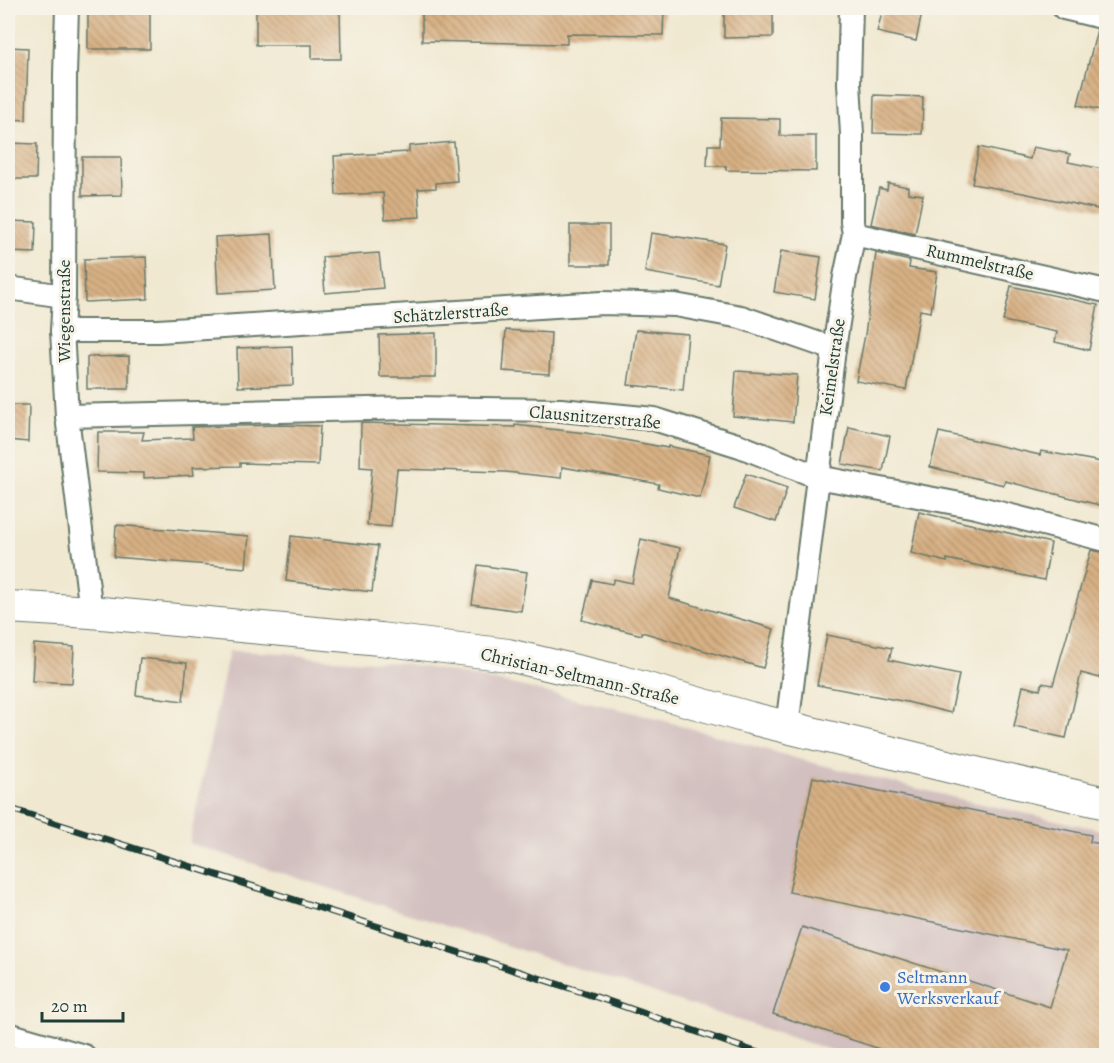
<svg xmlns="http://www.w3.org/2000/svg" width="1114" height="1063" viewBox="0 0 1114 1063" font-family="Alegreya,serif">
  <style>
    .industrial { fill: #d2bfbf }
    .building { fill: url(#building-back-hatch) }
    .lines { fill: none; stroke-linecap: round; stroke-linejoin: round }
    .street-casing { stroke: #68796b; stroke-width: 26 }
    .secondary-casing { stroke: #68796b; stroke-width: 34 }
    .street { stroke: #fff; stroke-width: 22 }
    .secondary { stroke: #fff; stroke-width: 32 }
    .rail-casing { stroke: #1f3d34; stroke-width: 7 }
    .rail { stroke: #f7f3e8; stroke-width: 4.5; stroke-dasharray: 14; stroke-linecap: butt }
    .shop-dot { fill: #3f7fe0; stroke: #f7f3e8; stroke-width: 2 }
    .labels { text-anchor: middle; stroke-width: 6; stroke-linejoin: round; paint-order: stroke }
    .street-label { font-size: 18px; fill: #1f3d34; stroke: #f7f3e8 }
    .shop-label { font-size: 18px; fill: #366cbe; stroke: #f7f3e8; text-anchor: start }
  </style>
  <defs>
    <pattern id="building-back-hatch" width="6" height="6" patternUnits="userSpaceOnUse" patternTransform="scale(1.5)"><rect width="6" height="6" fill="#d8b184"/><path d="M-1 5l2 2M0 0l6 6M5-1l2 2" fill="none" stroke="#af916d"/></pattern>
  </defs>
  <rect width="100%" height="100%" fill="#f7f3e8"/>
  <filter id="ink" filterUnits="userSpaceOnUse"><feTurbulence type="fractalNoise" baseFrequency=".0167" numOctaves="2"/><feDisplacementMap in="SourceGraphic" scale="12" xChannelSelector="R" yChannelSelector="G"/><feConvolveMatrix kernelMatrix="1 2 1 2 8 2 1 2 1" color-interpolation-filters="sRGB"/></filter>
  <filter id="wash" filterUnits="userSpaceOnUse"><feTurbulence type="fractalNoise" baseFrequency=".008" numOctaves="4" result="noise"/><feDisplacementMap in="SourceGraphic" scale="24" xChannelSelector="R" yChannelSelector="G"/><feGaussianBlur stdDeviation="1.35" result="paint"/><feColorMatrix in="noise" values="0 0 0 0 0 0 0 0 0 0 0 0 0 0 0 0 0 1.4 0 .05"/><feComposite in="paint" operator="in"/></filter>
  <g filter="url(#wash)">
    <rect width="100%" height="100%" fill="#f0e8d0"/>
    <polygon class="industrial" points="229,651 285,653 316,658 404,663 506,683 644,715 802,760 968,801 1106,831 1106,1055 846,1055 189,843"/>
    <g id="blocks">
      <g class="building">
        <rect x="88" y="8" width="62" height="41"/>
        <polygon points="256,8 340,8 341,59 312,59 312,45 256,45"/>
        <polygon points="422,8 664,8 663,35 567,34 567,44 422,41"/>
        <polygon points="724,8 773,8 773,37 724,38"/>
        <polygon points="883,8 923,8 916,41 877,32"/>
        <polygon points="1097,30 1107,31 1107,103 1103,102 1101,110 1078,105"/>
        <polygon points="8,47 28,48 26,120 8,119"/>
        <polygon points="874,95 923,97 922,134 873,133"/>
        <polygon points="721,118 780,119 780,136 816,136 816,171 726,170 726,166 707,166 708,145 720,145"/>
        <polygon points="454,142 457,181 436,183 436,188 418,189 420,217 385,219 383,193 336,195 334,156 409,152 409,146"/>
        <polygon points="8,143 37,144 36,179 8,179"/>
        <polygon points="979,147 1030,159 1033,147 1070,154 1068,162 1107,170 1107,211 1023,193 972,184"/>
        <polygon points="82,157 121,157 122,195 82,196"/>
        <polygon points="888,183 908,187 908,193 923,195 915,234 871,224 879,188 887,190"/>
        <polygon points="8,221 36,222 35,253 8,252"/>
        <rect x="570" y="225" width="39" height="40"/>
        <polygon points="651,233 725,244 718,285 645,272"/>
        <polygon points="272,234 275,290 218,293 215,237"/>
        <polygon points="781,251 821,257 815,299 774,292"/>
        <polygon points="379,253 383,288 325,293 322,257"/>
        <polygon points="876,253 910,261 909,268 937,272 931,312 920,310 906,390 856,381 865,335"/>
        <polygon points="146,257 148,299 85,302 84,259"/>
        <polygon points="1011,286 1098,305 1089,350 1055,342 1057,332 1003,321"/>
        <polygon points="506,330 551,333 549,374 503,371"/>
        <polygon points="636,330 688,334 683,390 628,385"/>
        <polygon points="436,333 436,377 380,377 379,335"/>
        <polygon points="292,346 293,385 238,387 237,348"/>
        <polygon points="129,356 129,389 87,389 87,357"/>
        <polygon points="736,371 797,375 793,422 733,416"/>
        <polygon points="8,405 29,405 28,442 8,440"/>
        <polygon points="361,423 515,427 515,425 586,433 668,448 668,446 710,455 700,498 658,488 659,484 562,467 561,478 506,472 397,469 391,527 367,525 372,468 360,467"/>
        <polygon points="280,425 320,426 318,465 240,463 240,466 193,467 194,475 144,478 144,473 97,472 98,432 144,432 142,440 193,438 192,427"/>
        <polygon points="849,427 890,436 883,471 842,464"/>
        <polygon points="939,432 1040,455 1041,451 1107,463 1107,507 1005,481 1004,485 930,467"/>
        <polygon points="746,474 787,488 776,522 734,508"/>
        <polygon points="919,512 1051,543 1044,580 947,559 947,562 911,553"/>
        <polygon points="116,525 249,536 246,568 114,557"/>
        <polygon points="291,536 378,546 372,592 286,581"/>
        <polygon points="641,539 680,548 669,598 774,629 763,668 642,632 642,635 582,620 592,580 612,584 614,579 632,583"/>
        <polygon points="1091,550 1107,553 1107,654 1100,678 1081,673 1066,738 1014,727 1023,686 1040,690 1042,683 1053,685"/>
        <polygon points="478,565 527,572 521,611 472,604"/>
        <polygon points="827,635 892,648 889,660 959,675 951,713 907,702 817,685"/>
        <polygon points="34,644 74,647 72,683 32,681"/>
        <polygon points="140,658 187,663 183,701 136,695"/>
        <polygon points="813,777 1091,835 1090,842 1107,845 1107,1056 901,1056 773,1014 802,927 1050,1007 1067,950 789,892"/>
      </g>
    </g>
  </g>
  <g filter="url(#ink)">
    <use href="#blocks" fill-opacity="0" stroke="#68796b" stroke-width="1.5"/>
    <g class="lines">
      <g class="street-casing">
        <g id="street">
          <polyline points="67,8 65,75 64,296 62,331 67,416 91,612"/>
          <polyline points="1064,8 1106,18"/>
          <polyline points="854,234 1106,291"/>
          <polyline points="8,288 64,296"/>
          <polyline points="62,331 158,331 602,303 675,305 741,317 834,349"/>
          <polyline points="67,416 412,408 561,410 654,419 740,446 818,477 976,507 1106,540"/>
          <polyline points="787,727 834,349 845,277 854,234 852,222 852,134 849,83 851,8"/>
          <polyline points="8,1034 84,1056"/>
        </g>
      </g>
      <g class="secondary-casing">
        <polyline id="secondary" points="8,607 91,612 380,639 508,655 619,681 750,718 988,776 1106,803"/>
      </g>
      <use href="#street" class="street"/>
      <use href="#secondary" class="secondary"/>
      <g class="rail-casing">
        <polyline id="rail" points="8,808 579,991 767,1056"/>
      </g>
      <use href="#rail" class="rail"/>
    </g>
  </g>
  <circle class="shop-dot" cx="885" cy="987" r="6"/>
  <g class="labels">
    <g class="street-label">
      <text transform="translate(980 262) rotate(13)" y="6">Rummelstraße</text>
      <text transform="translate(64 311) rotate(-90)" y="6">Wiegenstraße</text>
      <text transform="translate(451 313) rotate(-4)" y="6">Schätzlerstraße</text>
      <text transform="translate(832 367) rotate(-82)" y="6">Keimelstraße</text>
      <text transform="translate(595 417) rotate(5)" y="6">Clausnitzerstraße</text>
      <text transform="translate(580 676) rotate(13)" y="6">Christian-Seltmann-Straße</text>
    </g>
    <g class="shop-label">
      <text x="897" y="983">Seltmann<tspan x="897" dy="21">Werksverkauf</tspan></text>
    </g>
  </g>
  <rect width="1114" height="1063" fill="none" stroke="#f7f3e8" stroke-width="30"/>
  <path d="M42 1012v9h81v-9" fill="none" stroke="#1f3d34" stroke-width="3"/>
  <text x="51" y="1012" font-size="18" fill="#1f3d34" stroke="#f7f3e8" stroke-width="4.5" paint-order="stroke">20 m</text>
</svg>
